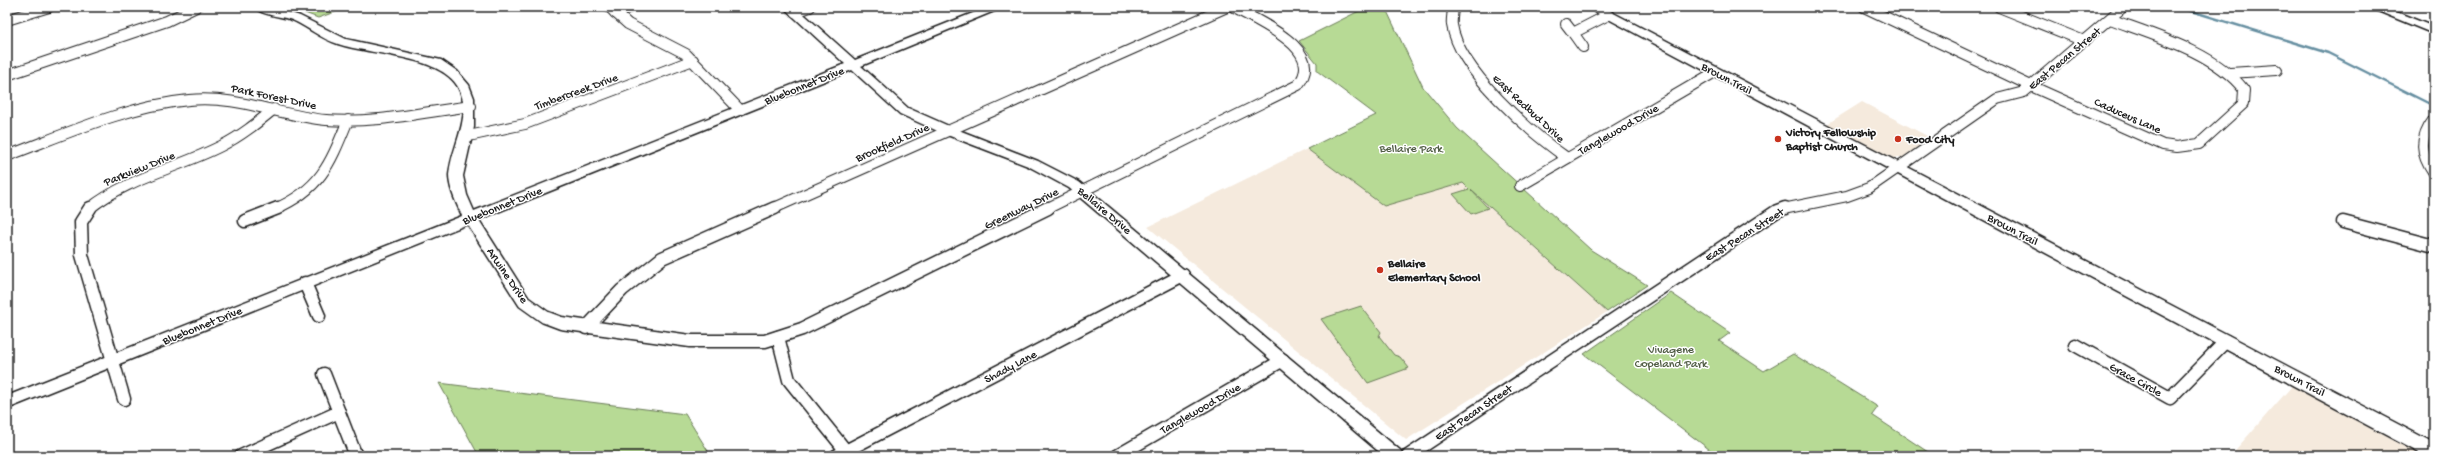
<svg xmlns="http://www.w3.org/2000/svg" width="2441" height="463" viewBox="0 0 2441 463" font-family="'Gochi Hand',sans-serif">
  <style>
    .built { fill: #f5eadd }
    .green { fill: #b7da95; stroke: #6a7b58 }
    .lines { fill: none; stroke-linecap: round; stroke-linejoin: round }
    .stream { stroke: #668fa1; stroke-width: 2.5 }
    .minor-far1-casing { stroke: #1c1c1c; stroke-width: 12 }
    .minor-casing { stroke: #1c1c1c; stroke-width: 15 }
    .tertiary-casing { stroke: #1c1c1c; stroke-width: 3 }
    .secondary-casing { stroke: #1c1c1c; stroke-width: 3 }
    .minor-far1 { stroke: #fff; stroke-width: 10 }
    .minor { stroke: #fff; stroke-width: 12 }
    .tertiary { fill: #fff; fill-rule: evenodd }
    .secondary { fill: #fff; fill-rule: evenodd }
    .poi-dot { fill: #c8321e; stroke: #fff; stroke-width: 1.5 }
    .labels { text-anchor: middle; stroke-width: 3; stroke-linejoin: round; paint-order: stroke }
    .street-label { font-size: 12px; fill: #1c1c1c; stroke: #fff }
    .poi-label { font-size: 12px; font-weight: bold; fill: #1c1c1c; stroke: #fff; text-anchor: start }
    .park-label { font-size: 12px; fill: #525e46; stroke: #fff }
  </style>
  <rect width="100%" height="100%" fill="#fff"/>
  <filter id="ink" filterUnits="userSpaceOnUse"><feTurbulence type="fractalNoise" baseFrequency=".025" numOctaves="2"/><feDisplacementMap in="SourceGraphic" scale="8" xChannelSelector="R" yChannelSelector="G"/><feConvolveMatrix kernelMatrix="1 2 1 2 8 2 1 2 1" color-interpolation-filters="sRGB"/></filter>
  <g filter="url(#ink)">
    <g class="built">
      <polygon points="1862,102 1931,138 1902,158 1893,158 1827,124"/>
      <polygon points="1307,149 1384,206 1463,183 1607,312 1406,440 1148,227"/>
      <polygon points="2292,386 2422,456 2230,456"/>
    </g>
    <g class="green">
      <polygon points="289,7 349,7 318,18"/>
      <polygon points="1367,7 1385,7 1423,87 1457,128 1591,250 1647,285 1607,312 1471,190 1488,208 1471,214 1453,194 1469,189 1463,183 1384,206 1307,149 1376,115 1317,71 1317,63 1299,41"/>
      <polygon points="1671,293 1730,333 1719,341 1764,371 1793,354 1878,407 1872,415 1934,456 1718,456 1584,354"/>
      <polygon points="1361,306 1381,332 1379,336 1394,355 1400,357 1409,368 1368,383 1321,319"/>
      <polygon points="439,383 685,414 708,451 698,456 479,456"/>
    </g>
    <g class="lines">
      <polyline class="stream" points="2178,7 2328,53 2434,106"/>
      <g class="minor-far1-casing">
        <g id="minor-far1">
          <polyline points="609,7 628,24 686,54 740,110"/>
          <path d="M 1453,7 C 1453,13 1451,20 1452,25 C 1459,71 1531,133 1567,158"/>
          <path d="M 1864,7 L 2031,86 L 2163,145 L 2177,147 L 2199,144 L 2243,104 L 2244,90 C 2215,52 2153,35 2110,19"/>
          <polyline points="1999,7 2084,41"/>
          <polyline points="795,12 810,7"/>
          <polyline points="615,13 631,7"/>
          <polyline points="7,20 49,7"/>
          <polyline points="1566,24 1573,33"/>
          <polyline points="1583,47 1573,33 1608,15"/>
          <polyline points="2230,73 2277,70"/>
          <polyline points="7,75 167,21 196,7"/>
          <path d="M 2434,119 C 2419,139 2420,153 2434,173"/>
          <polyline points="464,137 525,124 693,60"/>
          <path d="M 7,156 C 66,134 126,106 189,100 C 237,95 280,116 326,120 C 374,124 424,112 471,106"/>
          <polyline points="1520,186 1715,72"/>
          <path d="M 89,209 C 127,178 178,168 221,146 C 241,136 257,123 274,109"/>
          <path d="M 275,209 C 321,189 330,164 348,120"/>
          <polyline points="772,209 1227,7"/>
          <path d="M 1046,209 L 1298,85 C 1327,49 1258,22 1233,7"/>
          <polyline points="1783,209 1847,196 1869,188 1997,99 2024,92 2123,7"/>
        </g>
      </g>
      <g class="minor-casing">
        <g id="minor">
          <polyline points="90,208 81,222 82,255 124,399"/>
          <polyline points="470,217 524,302 545,317 561,323 690,341 765,341 802,329 1048,208"/>
          <polyline points="245,221 278,208"/>
          <polyline points="2343,222 2434,246"/>
          <polyline points="305,283 319,316"/>
          <polyline points="586,328 622,290 662,258 775,208"/>
          <polyline points="778,337 789,380 846,451"/>
          <polyline points="2075,345 2170,398 2226,341"/>
          <polyline points="324,374 356,456"/>
          <polyline points="241,456 339,412"/>
          <polyline points="836,456 1183,275"/>
          <polyline points="1117,456 1283,360"/>
          <polyline points="1408,456 1777,211 1785,208"/>
        </g>
      </g>
      <g class="tertiary-casing">
        <g id="tertiary">
          <path d="M 255,7 L 273,7 L 300,16 L 346,39 L 441,60 L 457,71 L 469,85 L 474,98 L 474,127 L 463,176 L 467,195 L 474,211 L 845,64 L 783,7 L 796,7 L 855,60 L 988,7 L 1004,7 L 861,66 L 908,108 L 951,127 L 1038,161 L 1079,182 L 1401,451 L 1403,456 L 1384,456 L 1069,188 L 1028,166 L 942,133 L 900,114 L 852,70 L 7,409 L 7,396 L 462,216 C 457,204 449,189 449,175 C 451,146 474,116 458,87 C 440,55 370,55 338,44 C 321,39 308,27 292,20 C 282,16 262,16 255,7 Z"/>
          <polygon points="2368,7 2384,7 2434,27 2434,34"/>
        </g>
      </g>
      <g class="secondary-casing">
        <polygon id="secondary" points="1586,7 1602,7 2434,443 2434,456 2425,456"/>
      </g>
      <use href="#minor-far1" class="minor-far1"/>
      <use href="#minor" class="minor"/>
      <use href="#tertiary" class="tertiary"/>
      <use href="#secondary" class="secondary"/>
    </g>
  </g>
  <g class="poi-dot">
    <circle cx="1778" cy="139" r="4"/>
    <circle cx="1898" cy="139" r="4"/>
    <circle cx="1380" cy="270" r="4"/>
  </g>
  <g class="labels">
    <g class="street-label">
      <text transform="translate(2064 58) rotate(-40)" y="4">East Pecan Street</text>
      <text transform="translate(1727 78) rotate(28)" y="4">Brown Trail</text>
      <text transform="translate(804 85) rotate(-22)" y="4">Bluebonnet Drive</text>
      <text transform="translate(576 91) rotate(-20)" y="4">Timbercreek Drive</text>
      <text transform="translate(274 96) rotate(12)" y="4">Park Forest Drive</text>
      <text transform="translate(1529 108) rotate(43)" y="4">East Redbud Drive</text>
      <text transform="translate(2128 115) rotate(24)" y="4">Caduceus Lane</text>
      <text transform="translate(1618 129) rotate(-30)" y="4">Tanglewood Drive</text>
      <text transform="translate(892 142) rotate(-24)" y="4">Brookfield Drive</text>
      <text transform="translate(139 168) rotate(-22)" y="4">Parkview Drive</text>
      <text transform="translate(502 205) rotate(-22)" y="4">Bluebonnet Drive</text>
      <text transform="translate(1021 208) rotate(-26)" y="4">Greenway Drive</text>
      <text transform="translate(1105 210) rotate(40)" y="4">Bellaire Drive</text>
      <text transform="translate(2013 229) rotate(28)" y="4">Brown Trail</text>
      <text transform="translate(1744 234) rotate(-32)" y="4">East Pecan Street</text>
      <text transform="translate(508 275) rotate(56)" y="4">Arwine Drive</text>
      <text transform="translate(202 325) rotate(-22)" y="4">Bluebonnet Drive</text>
      <text transform="translate(1010 366) rotate(-28)" y="4">Shady Lane</text>
      <text transform="translate(2136 379) rotate(29)" y="4">Grace Circle</text>
      <text transform="translate(2300 380) rotate(28)" y="4">Brown Trail</text>
      <text transform="translate(1200 408) rotate(-30)" y="4">Tanglewood Drive</text>
      <text transform="translate(1473 412) rotate(-34)" y="4">East Pecan Street</text>
    </g>
    <g class="poi-label">
      <text x="1786" y="136">Victory Fellowship<tspan x="1786" dy="14">Baptist Church</tspan></text>
      <text x="1906" y="143">Food City</text>
      <text x="1388" y="267">Bellaire<tspan x="1388" dy="14">Elementary School</tspan></text>
    </g>
    <g class="park-label">
      <text x="1411" y="152">Bellaire Park</text>
      <text x="1671" y="353">Vivagene<tspan x="1671" dy="14">Copeland Park</tspan></text>
    </g>
  </g>
  <rect width="2441" height="463" fill="none" stroke="#fff" stroke-width="24"/>
  <rect x="12" y="12" width="2417" height="439" fill="none" stroke="#1c1c1c" stroke-width="1.5" filter="url(#ink)"/>
</svg>
